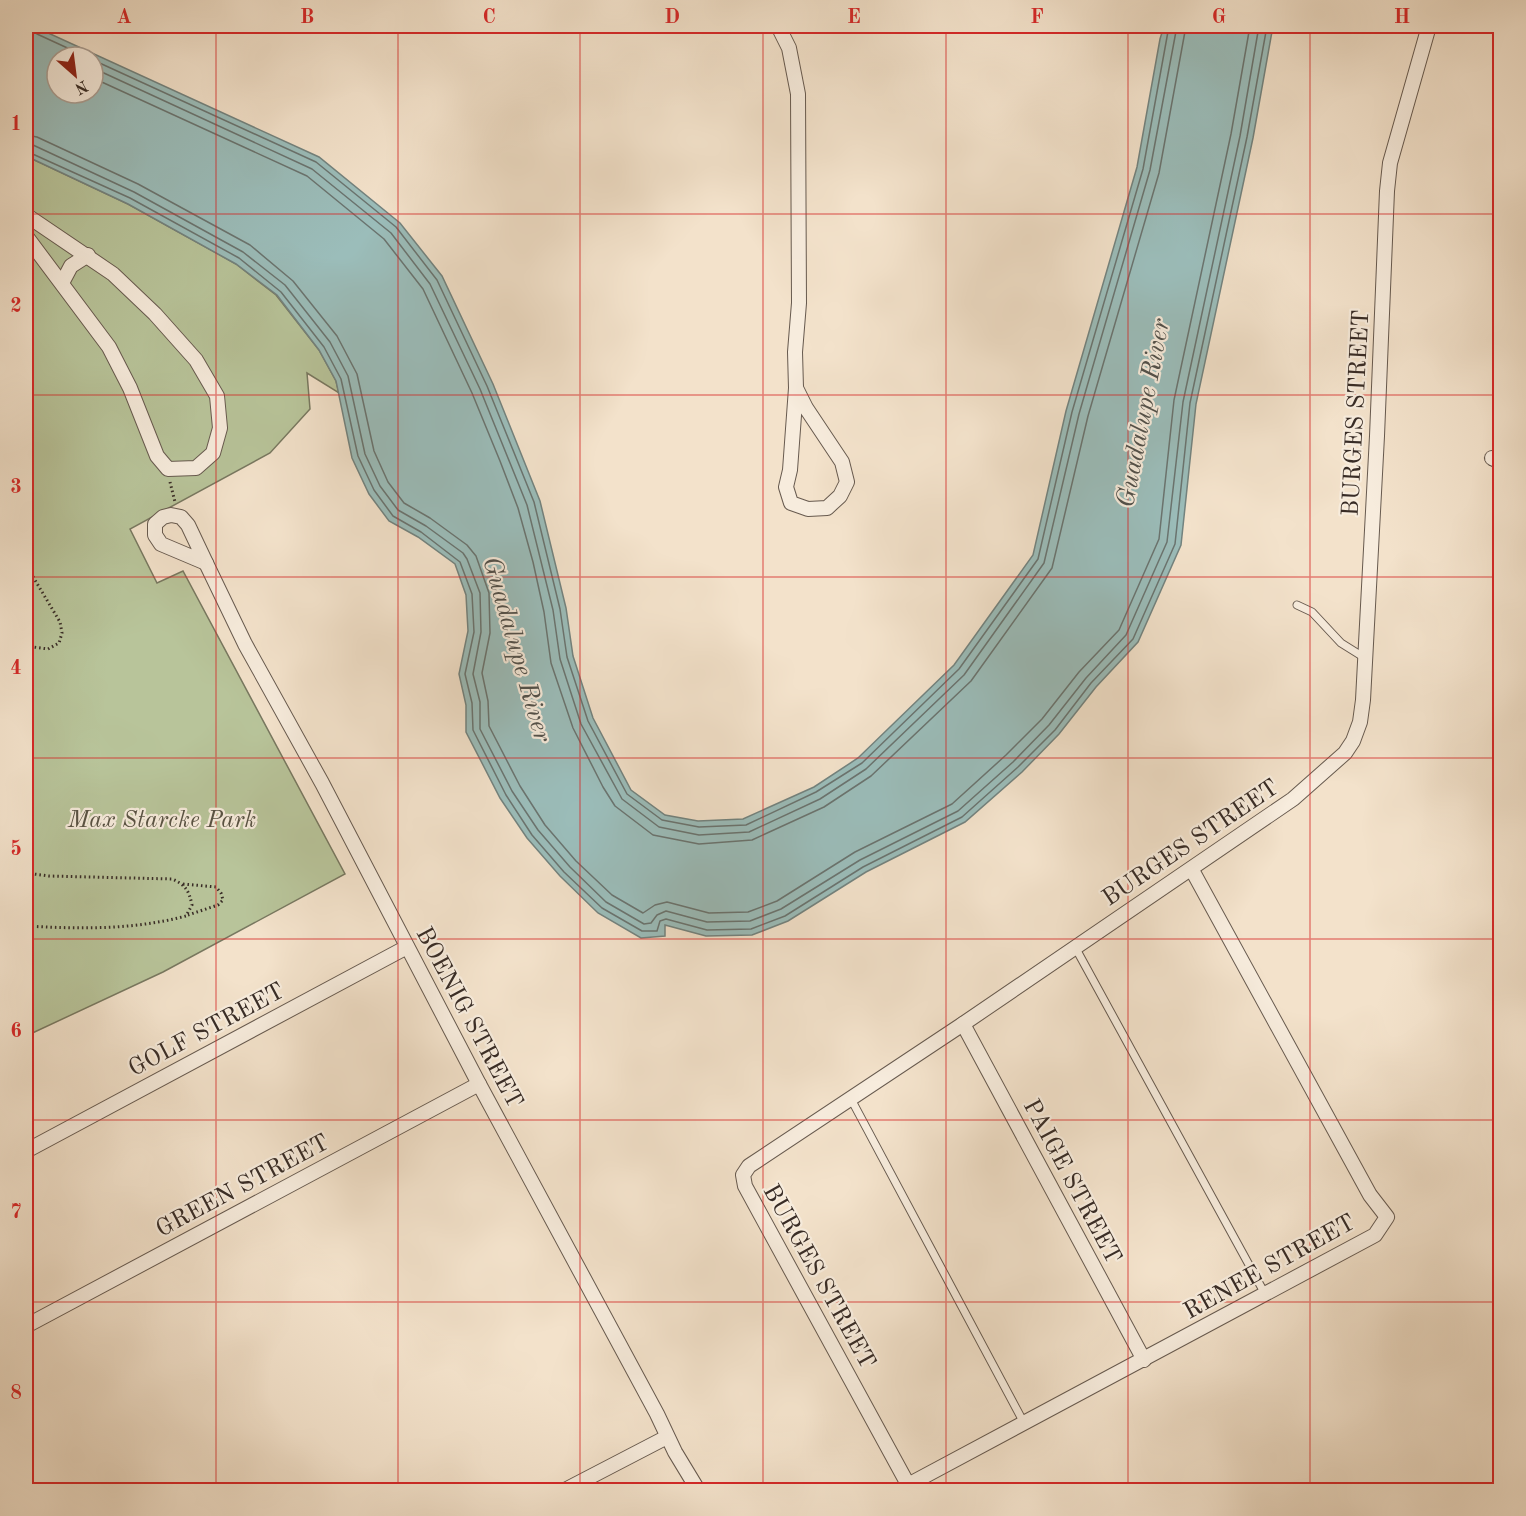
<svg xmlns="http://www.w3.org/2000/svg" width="1526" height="1516" viewBox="0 0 1526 1516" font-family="'Old Standard TT',serif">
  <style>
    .green { fill: #b8c49a; stroke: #787860; stroke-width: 1.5 }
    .water { fill: #9bbdba; stroke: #73837f; stroke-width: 1.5; fill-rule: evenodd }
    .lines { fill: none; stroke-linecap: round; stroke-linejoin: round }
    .shore { stroke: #6a7470; stroke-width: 1.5 }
    .lane-casing { stroke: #675a4f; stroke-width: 9 }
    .street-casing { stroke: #675a4f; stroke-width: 16 }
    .path { stroke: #382c26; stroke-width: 3; stroke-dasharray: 1.5 3; stroke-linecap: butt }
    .lane { stroke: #f7ecdd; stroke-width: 7 }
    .street { stroke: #f7ecdd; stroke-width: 14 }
    .grid { fill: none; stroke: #d62828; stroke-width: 1.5; stroke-opacity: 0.55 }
    .labels { text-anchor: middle; stroke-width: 4.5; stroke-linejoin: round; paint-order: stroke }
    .street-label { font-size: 24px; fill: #382c26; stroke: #f7ecdd }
    .park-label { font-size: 24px; font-style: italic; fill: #585243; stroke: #f7ecdd }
    .water-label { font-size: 26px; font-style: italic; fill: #51504b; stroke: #f7ecdd }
    .neatline { fill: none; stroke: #d62828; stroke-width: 2 }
    .grid-label { font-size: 20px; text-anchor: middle; font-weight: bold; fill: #d62828 }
  </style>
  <rect width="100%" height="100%" fill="#f3e2cb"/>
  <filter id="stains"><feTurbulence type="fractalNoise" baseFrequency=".00333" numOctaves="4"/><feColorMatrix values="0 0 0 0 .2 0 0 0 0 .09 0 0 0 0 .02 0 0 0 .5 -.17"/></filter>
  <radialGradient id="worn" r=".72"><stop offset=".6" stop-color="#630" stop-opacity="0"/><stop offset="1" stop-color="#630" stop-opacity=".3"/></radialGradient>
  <polygon class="green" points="26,156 128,204 236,264 276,295 319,350 336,381 339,393 307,373 310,409 270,453 130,529 157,583 183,571 345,874 163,972 26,1036"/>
  <path class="water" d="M 26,26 L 33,26 L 319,157 L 400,223 L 442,276 L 493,384 L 540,501 L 566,608 L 573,656 L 593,718 L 631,790 L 665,815 L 698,821 L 743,819 L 814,787 L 858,758 L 954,665 L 1033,555 L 1066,411 L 1137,167 L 1160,39 L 1164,26 L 1273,26 L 1253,138 L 1196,404 L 1181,545 L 1138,642 L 1096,687 L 1059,734 L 1022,772 L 965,822 L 866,872 L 788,921 L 752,935 L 706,936 L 665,925 L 665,936 L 641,938 L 598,913 L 560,876 L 527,838 L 500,798 L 466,732 L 466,705 L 459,674 L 468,631 L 466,595 L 455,564 L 418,537 L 389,521 L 369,494 L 352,458 L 336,381 L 319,350 L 277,295 L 236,264 L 128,204 L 26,156 ZM 57,57 L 93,57 L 93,93 L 57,93 Z"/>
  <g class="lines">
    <g class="shore">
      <polyline points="33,26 33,30 37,34 87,57"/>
      <polyline points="93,60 316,162 396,227 437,280 487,386 534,502 560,609 567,657 588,721 627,794 662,820 699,827 746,825 816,792 862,763 959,669 1038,559 1072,412 1143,169 1169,26"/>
      <polyline points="93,68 312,169 391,233 430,284 480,389 527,505 553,610 560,659 581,724 622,799 659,827 699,835 749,832 820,799 866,769 964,675 1044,563 1079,414 1150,170 1177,26"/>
      <polyline points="93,78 307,176 384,239 423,289 472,393 500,461 518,508 533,562 544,612 551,663 573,728 603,787 615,806 653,835 699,844 752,840 824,807 871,776 971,681 1052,568 1088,416 1159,173 1186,26"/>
      <polyline points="26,135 37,137 138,184 250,245 293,281 337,336 357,374 374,451 388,482 404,503 430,518 467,545 476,556 489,593 490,633 482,673 488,701 489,726 520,786 545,825 576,861 612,895 643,913 655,905 667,902 709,913 748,912 777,901 855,852 952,804 1006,755 1042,719 1079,672 1119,630 1159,539 1174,400 1231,134 1250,26"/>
      <polyline points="26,144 33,145 134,192 243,252 285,285 330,342 348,376 365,454 380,486 398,510 426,526 463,553 467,559 480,593 481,632 473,674 480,702 480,729 512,791 538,830 570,867 606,902 644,924 651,923 657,915 666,911 707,922 750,921 781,909 860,860 958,811 1013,762 1049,725 1086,678 1126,635 1167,542 1183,402 1240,136 1259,26"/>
      <polyline points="26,151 130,198 239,258 281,292 324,347 341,379 358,456 374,490 393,516 421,532 460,562 472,594 474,632 465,674 472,703 473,730 506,795 532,835 564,872 602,908 642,931 657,931 660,921 666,919 707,930 751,929 785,916 863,867 962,817 1018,767 1055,730 1091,683 1133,639 1175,544 1190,403 1247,137 1267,26"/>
    </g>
    <g class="lane-casing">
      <g id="lane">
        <polyline points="1297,605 1312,612 1341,643 1365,658"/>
        <polyline points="1075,947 1265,1294"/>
        <polyline points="851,1099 1024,1423"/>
      </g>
    </g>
    <g class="street-casing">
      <g id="street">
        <polyline points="778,26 789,48 798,94 799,303 795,352 796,388"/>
        <polyline points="26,215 113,274 155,314 196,360 217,396 220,428 213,453 196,468 168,469 157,456 130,388 109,347 26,236"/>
        <polyline points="62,283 71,266 88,255"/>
        <polygon points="796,388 806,408 842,462 847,482 840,496 827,508 808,509 791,503 786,487 790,470"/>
        <polyline points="1492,458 1500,462"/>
        <polygon points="171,515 181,517 188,525 206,563 161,544 155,535 155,524 163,517"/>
        <polyline points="206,563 245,644 322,783 479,1084 657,1414 675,1452 698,1490"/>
        <polyline points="963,1024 1144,1360"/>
        <polyline points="26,1151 407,947"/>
        <polyline points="26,1326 479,1084"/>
        <polyline points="908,1485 1375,1235 1387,1217 1370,1195 1192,870"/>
        <polyline points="565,1490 667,1437"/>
        <polyline points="911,1490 745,1186 743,1175 749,1166 963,1024 1293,799 1345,753 1353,741 1360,722 1363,700 1377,436 1387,191 1390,163 1429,26"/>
      </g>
    </g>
    <g class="path">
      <polyline points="170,482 175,502"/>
      <polyline points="26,565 60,622 62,633 59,643 48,649 26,646"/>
      <path d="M 26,873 L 49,876 L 172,879 C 186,885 189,891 192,905 L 186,916 C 133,930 80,929 26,926"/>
      <polyline points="183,884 216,887 221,893 223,900 218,905 188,915"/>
    </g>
    <use href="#lane" class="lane"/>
    <use href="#street" class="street"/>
  </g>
  <path class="grid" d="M 216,26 L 216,1490M 398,26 L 398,1490M 580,26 L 580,1490M 763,26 L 763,1490M 946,26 L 946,1490M 1128,26 L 1128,1490M 1310,26 L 1310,1490M 26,214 L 1500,214M 26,395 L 1500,395M 26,577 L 1500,577M 26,758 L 1500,758M 26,939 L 1500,939M 26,1120 L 1500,1120M 26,1302 L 1500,1302"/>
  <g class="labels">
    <g class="street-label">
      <text transform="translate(1355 413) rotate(-87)" y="8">BURGES STREET</text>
      <text transform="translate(1190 842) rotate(-34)" y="8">BURGES STREET</text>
      <text transform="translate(470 1017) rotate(62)" y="8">BOENIG STREET</text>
      <text transform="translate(206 1029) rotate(-28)" y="8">GOLF STREET</text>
      <text transform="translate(1073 1181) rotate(62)" y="8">PAIGE STREET</text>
      <text transform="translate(242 1185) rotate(-28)" y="8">GREEN STREET</text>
      <text transform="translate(1269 1266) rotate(-29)" y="8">RENEE STREET</text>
      <text transform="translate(820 1276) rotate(61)" y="8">BURGES STREET</text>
    </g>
    <g class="park-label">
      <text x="162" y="827">Max Starcke Park</text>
    </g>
    <g class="water-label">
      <text transform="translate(1142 413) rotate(-79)" y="9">Guadalupe River</text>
      <text transform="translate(518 649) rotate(74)" y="9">Guadalupe River</text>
    </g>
  </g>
  <rect width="1526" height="1516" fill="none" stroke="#f3e2cb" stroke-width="66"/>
  <g transform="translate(75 75) rotate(152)"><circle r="28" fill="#f7ecdd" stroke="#ab9f94" stroke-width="1.5"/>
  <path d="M0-4.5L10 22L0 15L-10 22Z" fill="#8f2418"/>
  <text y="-9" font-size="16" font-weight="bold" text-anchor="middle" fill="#382c26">N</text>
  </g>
  <rect x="33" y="33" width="1460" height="1450" class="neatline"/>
  <g class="grid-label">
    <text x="124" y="23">A</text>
    <text x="307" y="23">B</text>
    <text x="489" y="23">C</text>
    <text x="672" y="23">D</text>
    <text x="854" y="23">E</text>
    <text x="1037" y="23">F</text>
    <text x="1219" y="23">G</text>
    <text x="1402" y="23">H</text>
    <text x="16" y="130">1</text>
    <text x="16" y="312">2</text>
    <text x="16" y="493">3</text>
    <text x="16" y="674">4</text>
    <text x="16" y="855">5</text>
    <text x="16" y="1037">6</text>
    <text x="16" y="1218">7</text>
    <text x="16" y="1399">8</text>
  </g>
  <rect width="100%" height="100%" filter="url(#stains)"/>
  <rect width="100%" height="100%" fill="url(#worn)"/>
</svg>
